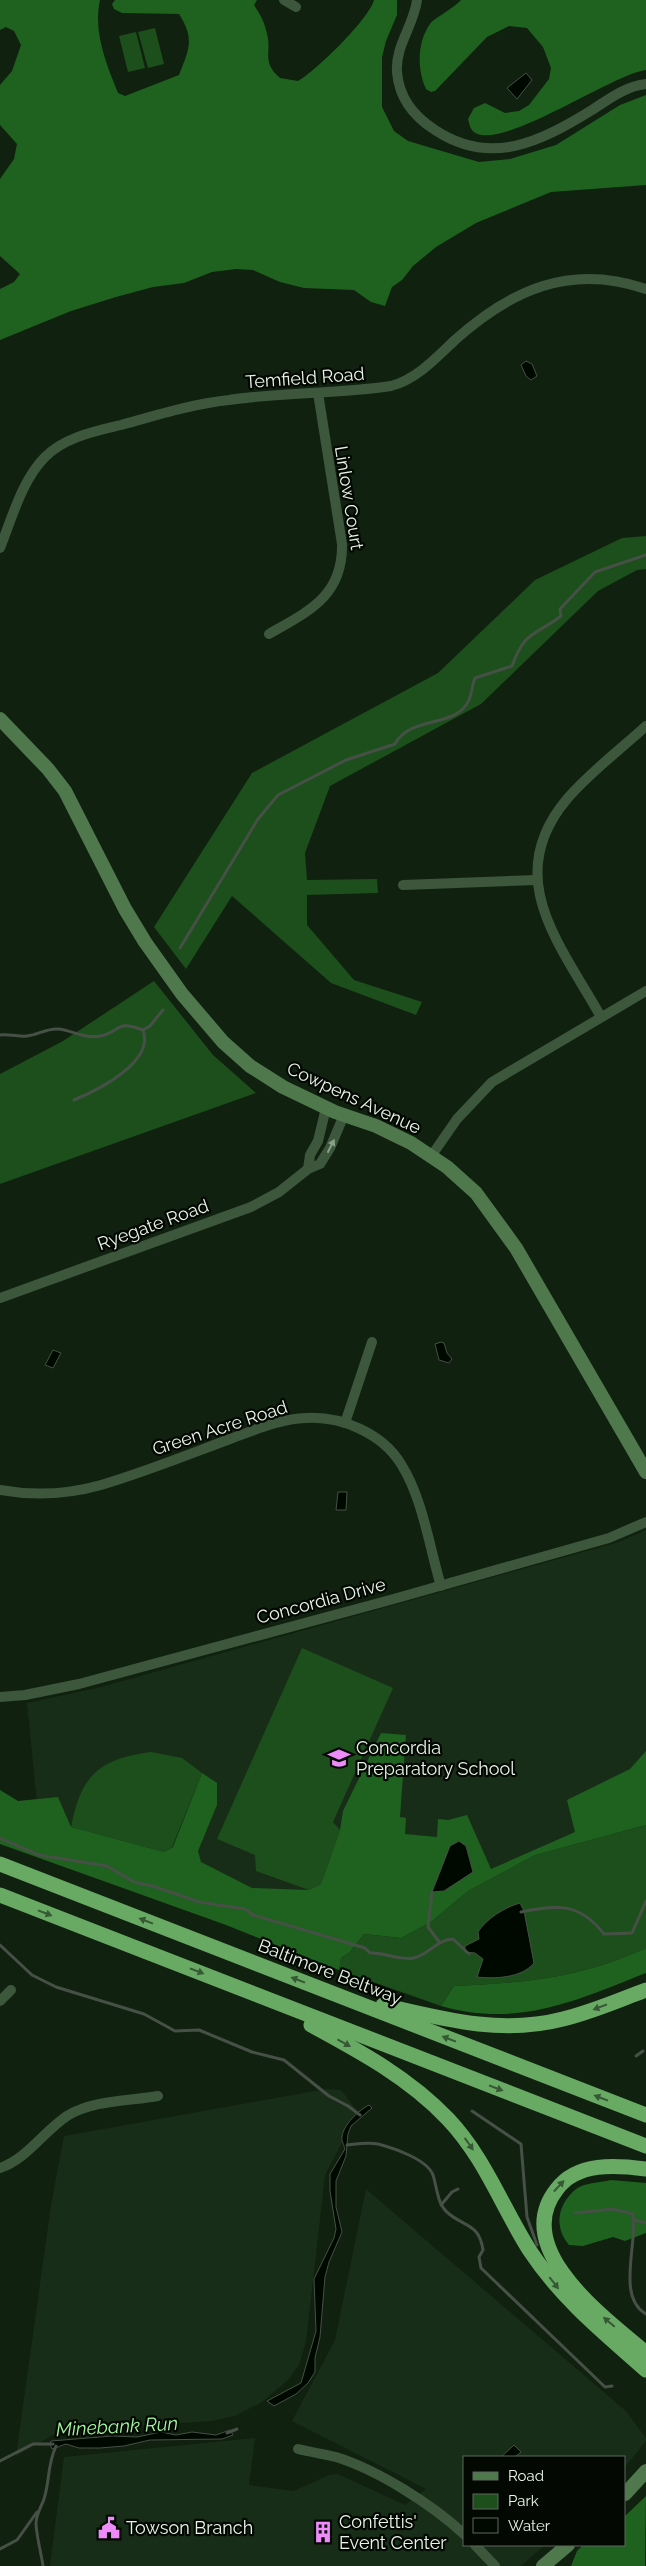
<svg xmlns="http://www.w3.org/2000/svg" width="646" height="2566" viewBox="0 0 646 2566" font-family="Raleway,sans-serif">
  <style>
    .built { fill: #182d17 }
    .green { fill: #1c4f1b }
    .forest { fill: #1f611f }
    .water { fill: #000900; stroke: #465046 }
    .lines { fill: none; stroke-linecap: round; stroke-linejoin: round }
    .stream { stroke: #465046; stroke-width: 3 }
    .street { stroke: #3d573c; stroke-width: 10 }
    .secondary { stroke: #4f784c; stroke-width: 14 }
    .highway { stroke: #68a964; stroke-width: 15 }
    .oneway { fill: #8a9e89 }
    .oneway2 { fill: #365834 }
    .labels { text-anchor: middle; stroke-width: 4.5; stroke-linejoin: round; paint-order: stroke }
    .street-label { font-size: 18px; fill: #e9f4e8; stroke: #030803 }
    .poi-label { font-size: 18px; fill: #e9f4e8; stroke: #030803; text-anchor: start }
    .water-label { font-size: 19px; font-style: italic; fill: #a1f89c; stroke: #030803 }
  </style>
  <rect width="100%" height="100%" fill="#10210f"/>
  <g class="built">
    <polygon points="646,1530 646,1825 633,1827 468,1891 196,1892 38,1813 27,1703 101,1687 619,1542"/>
    <polygon points="326,2089 341,2090 358,2112 325,2175 306,2342 299,2365 288,2380 262,2402 235,2416 212,2421 60,2431 16,2456 51,2205 64,2136"/>
    <polygon points="366,2189 626,2411 646,2438 646,2441 625,2467 625,2457 465,2457 465,2545 545,2545 521,2566 50,2566 64,2457 255,2438 249,2485 294,2491 329,2475 338,2474 405,2505 426,2489 292,2421 335,2340"/>
  </g>
  <g class="green">
    <polygon points="155,28 164,64 148,68 138,32"/>
    <polygon points="136,32 145,68 128,72 119,36"/>
    <polygon points="646,536 646,569 637,570 598,591 481,704 330,786 305,853 307,880 377,879 378,893 307,895 307,925 354,980 422,1002 416,1015 331,983 232,896 186,969 154,927 252,773 438,673 535,580 622,538"/>
    <polygon points="154,981 213,1055 256,1093 0,1184 0,1074 63,1041"/>
    <polygon points="302,1648 393,1688 333,1822 340,1830 321,1884 309,1890 256,1871 255,1855 217,1839"/>
    <path d="M 151,1752 L 182,1758 L 202,1773 L 172,1847 L 164,1852 L 71,1827 C 81,1775 99,1759 151,1752 Z"/>
    <path d="M 646,1825 L 646,1948 C 581,1978 524,1983 454,1986 L 441,2006 L 339,1970 L 341,1958 L 350,1952 L 364,1934 L 401,1938 L 431,1922 L 468,1891 L 535,1855 Z"/>
  </g>
  <g class="forest">
    <path d="M 0,0 L 100,0 C 93,32 106,63 118,93 L 125,96 L 179,75 C 189,49 195,39 179,14 L 122,13 L 114,9 L 112,4 L 115,0 L 257,0 L 254,5 C 260,14 265,23 267,34 C 272,52 261,62 280,78 L 298,81 C 316,71 369,19 374,0 L 397,0 L 397,15 L 386,41 L 382,57 L 382,107 L 394,131 L 408,141 L 479,162 L 510,159 L 556,145 L 620,105 L 646,95 L 646,185 L 551,192 L 476,223 L 436,247 L 413,266 L 402,280 L 392,287 L 385,306 L 371,302 L 354,290 L 304,288 L 280,282 L 253,270 L 236,269 L 212,272 L 184,283 L 153,287 L 116,297 L 71,311 L 0,340 L 0,289 L 14,282 L 20,274 L 0,256 L 0,179 L 14,159 L 17,144 L 0,125 L 0,85 L 12,71 L 21,45 L 14,31 L 6,27 L 0,30 Z"/>
    <path d="M 461,0 L 646,0 L 646,70 C 614,73 493,157 472,130 C 470,128 469,122 468,119 L 474,108 L 485,103 L 505,113 L 519,111 L 529,105 L 549,79 L 551,68 L 543,47 L 527,28 L 509,26 L 487,37 L 435,91 L 431,92 L 426,89 C 417,70 417,42 430,24 C 434,18 453,9 461,0 Z"/>
    <polygon points="381,1733 406,1735 400,1817 406,1818 405,1834 437,1837 438,1819 448,1820 467,1815 491,1869 575,1832 567,1800 630,1769 646,1751 646,1825 535,1855 468,1891 431,1922 401,1938 364,1934 350,1952 341,1958 339,1970 226,1925 0,1844 0,1790 18,1801 58,1797 71,1827 164,1852 173,1847 202,1773 217,1783 217,1805 198,1851 201,1862 252,1888 309,1890 321,1884 340,1830 343,1811"/>
    <path d="M 646,1948 L 646,1973 C 575,2001 518,2028 441,2006 L 454,1986 C 524,1983 581,1978 646,1948 Z"/>
    <path d="M 611,2180 L 646,2183 L 646,2233 L 625,2241 L 613,2237 L 583,2246 L 569,2245 C 554,2227 557,2205 576,2189 C 584,2183 602,2182 611,2180 Z"/>
    <polygon points="646,2496 645,2566 571,2566 577,2551 583,2545 625,2545 625,2516"/>
  </g>
  <g class="water">
    <polygon points="526,73 532,80 517,99 507,88"/>
    <polygon points="526,361 532,364 537,376 531,380 526,376 521,365"/>
    <polygon points="441,1342 444,1343 447,1353 452,1359 449,1363 439,1360 435,1344"/>
    <polygon points="53,1350 61,1353 53,1368 45,1365"/>
    <polygon points="338,1492 347,1492 346,1510 336,1510"/>
    <polygon points="459,1841 466,1846 473,1872 444,1891 432,1892 450,1846"/>
    <path d="M 520,1903 L 524,1911 L 534,1963 C 522,1978 495,1979 477,1977 L 483,1959 L 475,1953 L 465,1952 L 465,1946 L 479,1939 L 478,1932 C 486,1919 505,1907 520,1903 Z"/>
    <path d="M 369,2105 L 372,2108 L 351,2126 L 348,2134 L 346,2156 L 336,2181 L 336,2207 L 342,2232 L 329,2262 L 325,2277 L 320,2337 L 315,2358 L 315,2372 L 308,2383 L 296,2394 L 274,2406 L 267,2401 L 301,2383 L 316,2331 L 314,2279 L 334,2238 L 336,2229 L 330,2191 L 330,2174 L 345,2149 C 344,2145 341,2140 342,2137 C 343,2125 359,2110 369,2105 Z"/>
    <polygon points="230,2430 233,2435 222,2439 150,2440 124,2446 100,2448 79,2448 66,2444 52,2449 50,2444 51,2441 112,2436 137,2437 161,2432 176,2435 192,2432 216,2435"/>
    <polygon points="514,2445 521,2452 515,2457 501,2457"/>
  </g>
  <g class="lines">
    <g class="stream">
      <path d="M 180,948 L 258,819 L 278,795 L 346,760 L 395,744 C 410,715 456,729 469,700 C 472,693 472,685 475,678 L 512,666 C 525,630 535,636 561,616 L 560,609 L 595,572 L 646,555"/>
      <path d="M 0,1035 C 9,1034 21,1037 27,1036 C 38,1035 47,1028 58,1029 C 71,1030 85,1039 100,1036 C 122,1032 114,1019 143,1030 L 150,1026 L 163,1010"/>
      <path d="M 74,1100 C 98,1090 155,1062 143,1030"/>
      <path d="M 0,1838 L 39,1855 L 107,1866 L 134,1882 L 156,1887 L 199,1902 L 245,1909 L 253,1915 L 365,1948 L 370,1953 C 385,1952 399,1961 414,1958 C 428,1955 438,1939 453,1939 L 469,1954"/>
      <polyline points="432,1892 428,1927 440,1943"/>
      <path d="M 521,1912 C 557,1904 580,1903 604,1934 L 632,1933 L 646,1901"/>
      <polyline points="0,1945 32,1975 56,1987 144,2014 175,2031 199,2030 252,2052 284,2060 329,2096 348,2106 360,2115"/>
      <polyline points="636,2056 643,2051"/>
      <polyline points="472,2111 521,2144 527,2217 537,2245"/>
      <path d="M 347,2145 C 356,2144 368,2142 378,2144 C 393,2148 427,2159 433,2175 C 437,2187 437,2204 448,2213 C 464,2227 479,2223 483,2250 L 479,2257 L 481,2268 L 605,2387 L 612,2386"/>
      <polyline points="441,2205 452,2192 458,2189"/>
      <path d="M 575,2213 L 613,2209 L 633,2214 C 638,2243 616,2297 646,2314"/>
      <polyline points="634,2220 646,2223"/>
      <polyline points="227,2433 237,2429"/>
      <polyline points="0,2461 33,2444 53,2444"/>
      <polyline points="0,2549 17,2540 37,2512"/>
      <path d="M 43,2566 C 41,2552 37,2539 36,2524 C 36,2514 41,2508 44,2499 C 50,2480 47,2466 56,2446"/>
    </g>
    <g class="street">
      <polyline points="284,0 296,7"/>
      <path d="M 417,0 C 414,25 395,46 397,72 C 399,98 413,116 435,130 C 491,167 540,142 592,110 C 609,99 626,86 646,84"/>
      <path d="M 0,548 C 12,518 22,480 45,457 C 65,437 96,431 121,425 C 157,415 192,404 229,400 C 283,392 338,394 391,386 C 417,379 436,358 455,340 C 511,290 570,263 646,289"/>
      <path d="M 269,634 C 309,611 343,596 342,544 L 318,393"/>
      <polyline points="403,885 536,880"/>
      <path d="M 601,1017 C 560,944 501,877 567,799 C 590,772 620,750 646,726"/>
      <polyline points="432,1155 457,1119 492,1082 646,991"/>
      <polyline points="308,1169 310,1155 318,1141 326,1108"/>
      <polyline points="0,1298 251,1207 279,1192 308,1169 320,1164 330,1148 344,1115"/>
      <polyline points="345,1423 372,1342"/>
      <path d="M 0,1490 C 33,1496 69,1494 101,1485 C 145,1472 187,1455 230,1439 C 255,1430 279,1419 306,1418 C 341,1416 382,1433 401,1464 C 423,1499 429,1546 441,1586"/>
      <polyline points="0,1697 25,1695 79,1684 390,1600 609,1538 646,1522"/>
      <polyline points="0,2001 11,1990"/>
      <path d="M 0,2168 C 27,2159 44,2131 67,2116 C 93,2100 130,2101 158,2096"/>
      <path d="M 298,2449 C 310,2452 323,2454 336,2457 C 378,2470 433,2505 465,2535"/>
      <polyline points="475,2545 495,2566"/>
    </g>
    <g class="secondary">
      <polyline points="0,719 48,769 65,791 125,909 145,942 182,994 223,1042 250,1066 283,1087 335,1112 376,1126 411,1143 447,1167 476,1193 516,1248 646,1472"/>
      <polyline points="625,2494 646,2471"/>
      <polyline points="543,2566 568,2545"/>
    </g>
    <g class="highway">
      <polyline points="0,1864 646,2115"/>
      <polyline points="0,1895 646,2146"/>
      <path d="M 383,2005 C 443,2019 502,2035 563,2019 C 592,2012 619,2000 646,1990"/>
      <path d="M 311,2025 C 361,2052 409,2078 448,2119 C 485,2158 502,2207 530,2251 C 561,2298 604,2333 646,2370"/>
      <path d="M 646,2169 C 616,2165 577,2162 557,2189 C 509,2249 606,2319 646,2353"/>
    </g>
  </g>
  <defs><path id="oneway-solid" d="M-6-.8H1V-3.2L6.5 0L1 3.2V.8H-6Z" transform="scale(1.25)"/></defs>
  <use class="oneway" href="#oneway-solid" transform="translate(331 1146) rotate(-63)"/>
  <g class="oneway2">
    <use href="#oneway-solid" transform="translate(45 1913) rotate(21)"/>
    <use href="#oneway-solid" transform="translate(146 1921) rotate(-159)"/>
    <use href="#oneway-solid" transform="translate(197 1971) rotate(21)"/>
    <use href="#oneway-solid" transform="translate(298 1980) rotate(-159)"/>
    <use href="#oneway-solid" transform="translate(600 2007) rotate(159)"/>
    <use href="#oneway-solid" transform="translate(449 2039) rotate(-159)"/>
    <use href="#oneway-solid" transform="translate(344 2043) rotate(29)"/>
    <use href="#oneway-solid" transform="translate(496 2088) rotate(21)"/>
    <use href="#oneway-solid" transform="translate(601 2098) rotate(-159)"/>
    <use href="#oneway-solid" transform="translate(469 2144) rotate(55)"/>
    <use href="#oneway-solid" transform="translate(559 2186) rotate(-47)"/>
    <use href="#oneway-solid" transform="translate(554 2283) rotate(52)"/>
    <use href="#oneway-solid" transform="translate(609 2322) rotate(-140)"/>
  </g>
  <defs>
    <g id="school-bare" transform="scale(1.725)"><path d="M0-5L7-2L0 1L-7-2ZM-4 1L0 2.5L4 1V4Q0 6-4 4Z" fill="#ed8cf9" stroke="#030803" stroke-width="2.5" paint-order="stroke"/></g>
    <g id="civic-bare" transform="scale(1.725)"><path d="M-.6-6.5H3V-4.5H.6V-3L4-1V1h2V6H-6V1h2V-1L-.6-3ZM-1.2 2.5V6h2.4V2.5Z" fill="#ed8cf9" stroke="#030803" stroke-width="2.5" paint-order="stroke"/></g>
    <g id="building-bare" transform="scale(1.725)"><path d="M-4-6H4V6H1V3H-1V6H-4ZM-2.5-4.3h1.7v1.8h-1.7ZM.8-4.3h1.7v1.8H.8ZM-2.5-1h1.7V.8h-1.7ZM.8-1h1.7V.8H.8Z" fill="#ed8cf9" stroke="#030803" stroke-width="2.5" paint-order="stroke"/></g>
  </defs>
  <g fill-rule="evenodd">
    <use href="#school-bare" x="339" y="1758"/>
    <use href="#civic-bare" x="109" y="2528"/>
    <use href="#building-bare" x="323" y="2532"/>
  </g>
  <g class="labels">
    <g class="street-label">
      <text transform="translate(305 378) rotate(-4)" y="6">Temfield Road</text>
      <text transform="translate(349 498) rotate(81)" y="6">Linlow Court</text>
      <text transform="translate(354 1098) rotate(25)" y="6">Cowpens Avenue</text>
      <text transform="translate(153 1225) rotate(-20)" y="6">Ryegate Road</text>
      <text transform="translate(220 1428) rotate(-18)" y="6">Green Acre Road</text>
      <text transform="translate(321 1601) rotate(-15)" y="6">Concordia Drive</text>
      <text transform="translate(330 1972) rotate(21)" y="6">Baltimore Beltway</text>
    </g>
    <g class="poi-label">
      <text x="356" y="1754">Concordia<tspan x="356" dy="21">Preparatory School</tspan></text>
      <text x="339" y="2528">Confettis'<tspan x="339" dy="21">Event Center</tspan></text>
      <text x="126" y="2534">Towson Branch</text>
    </g>
    <g class="water-label">
      <text transform="translate(117 2426) rotate(-3)" y="7">Minebank Run</text>
    </g>
  </g>
  <rect x="463" y="2456" width="162" height="90" fill="#030803" stroke="#5f665f"/>
  <rect x="473" y="2472" width="25" height="8" fill="#4f784c" stroke="#5f665f"/>
  <text x="508" y="2481" font-size="15" fill="#e9f4e8">Road</text>
  <rect x="473" y="2494" width="25" height="15" fill="#1c4f1b" stroke="#5f665f"/>
  <text x="508" y="2506" font-size="15" fill="#e9f4e8">Park</text>
  <rect x="473" y="2518" width="25" height="15" fill="#000900" stroke="#5f665f"/>
  <text x="508" y="2531" font-size="15" fill="#e9f4e8">Water</text>
</svg>
